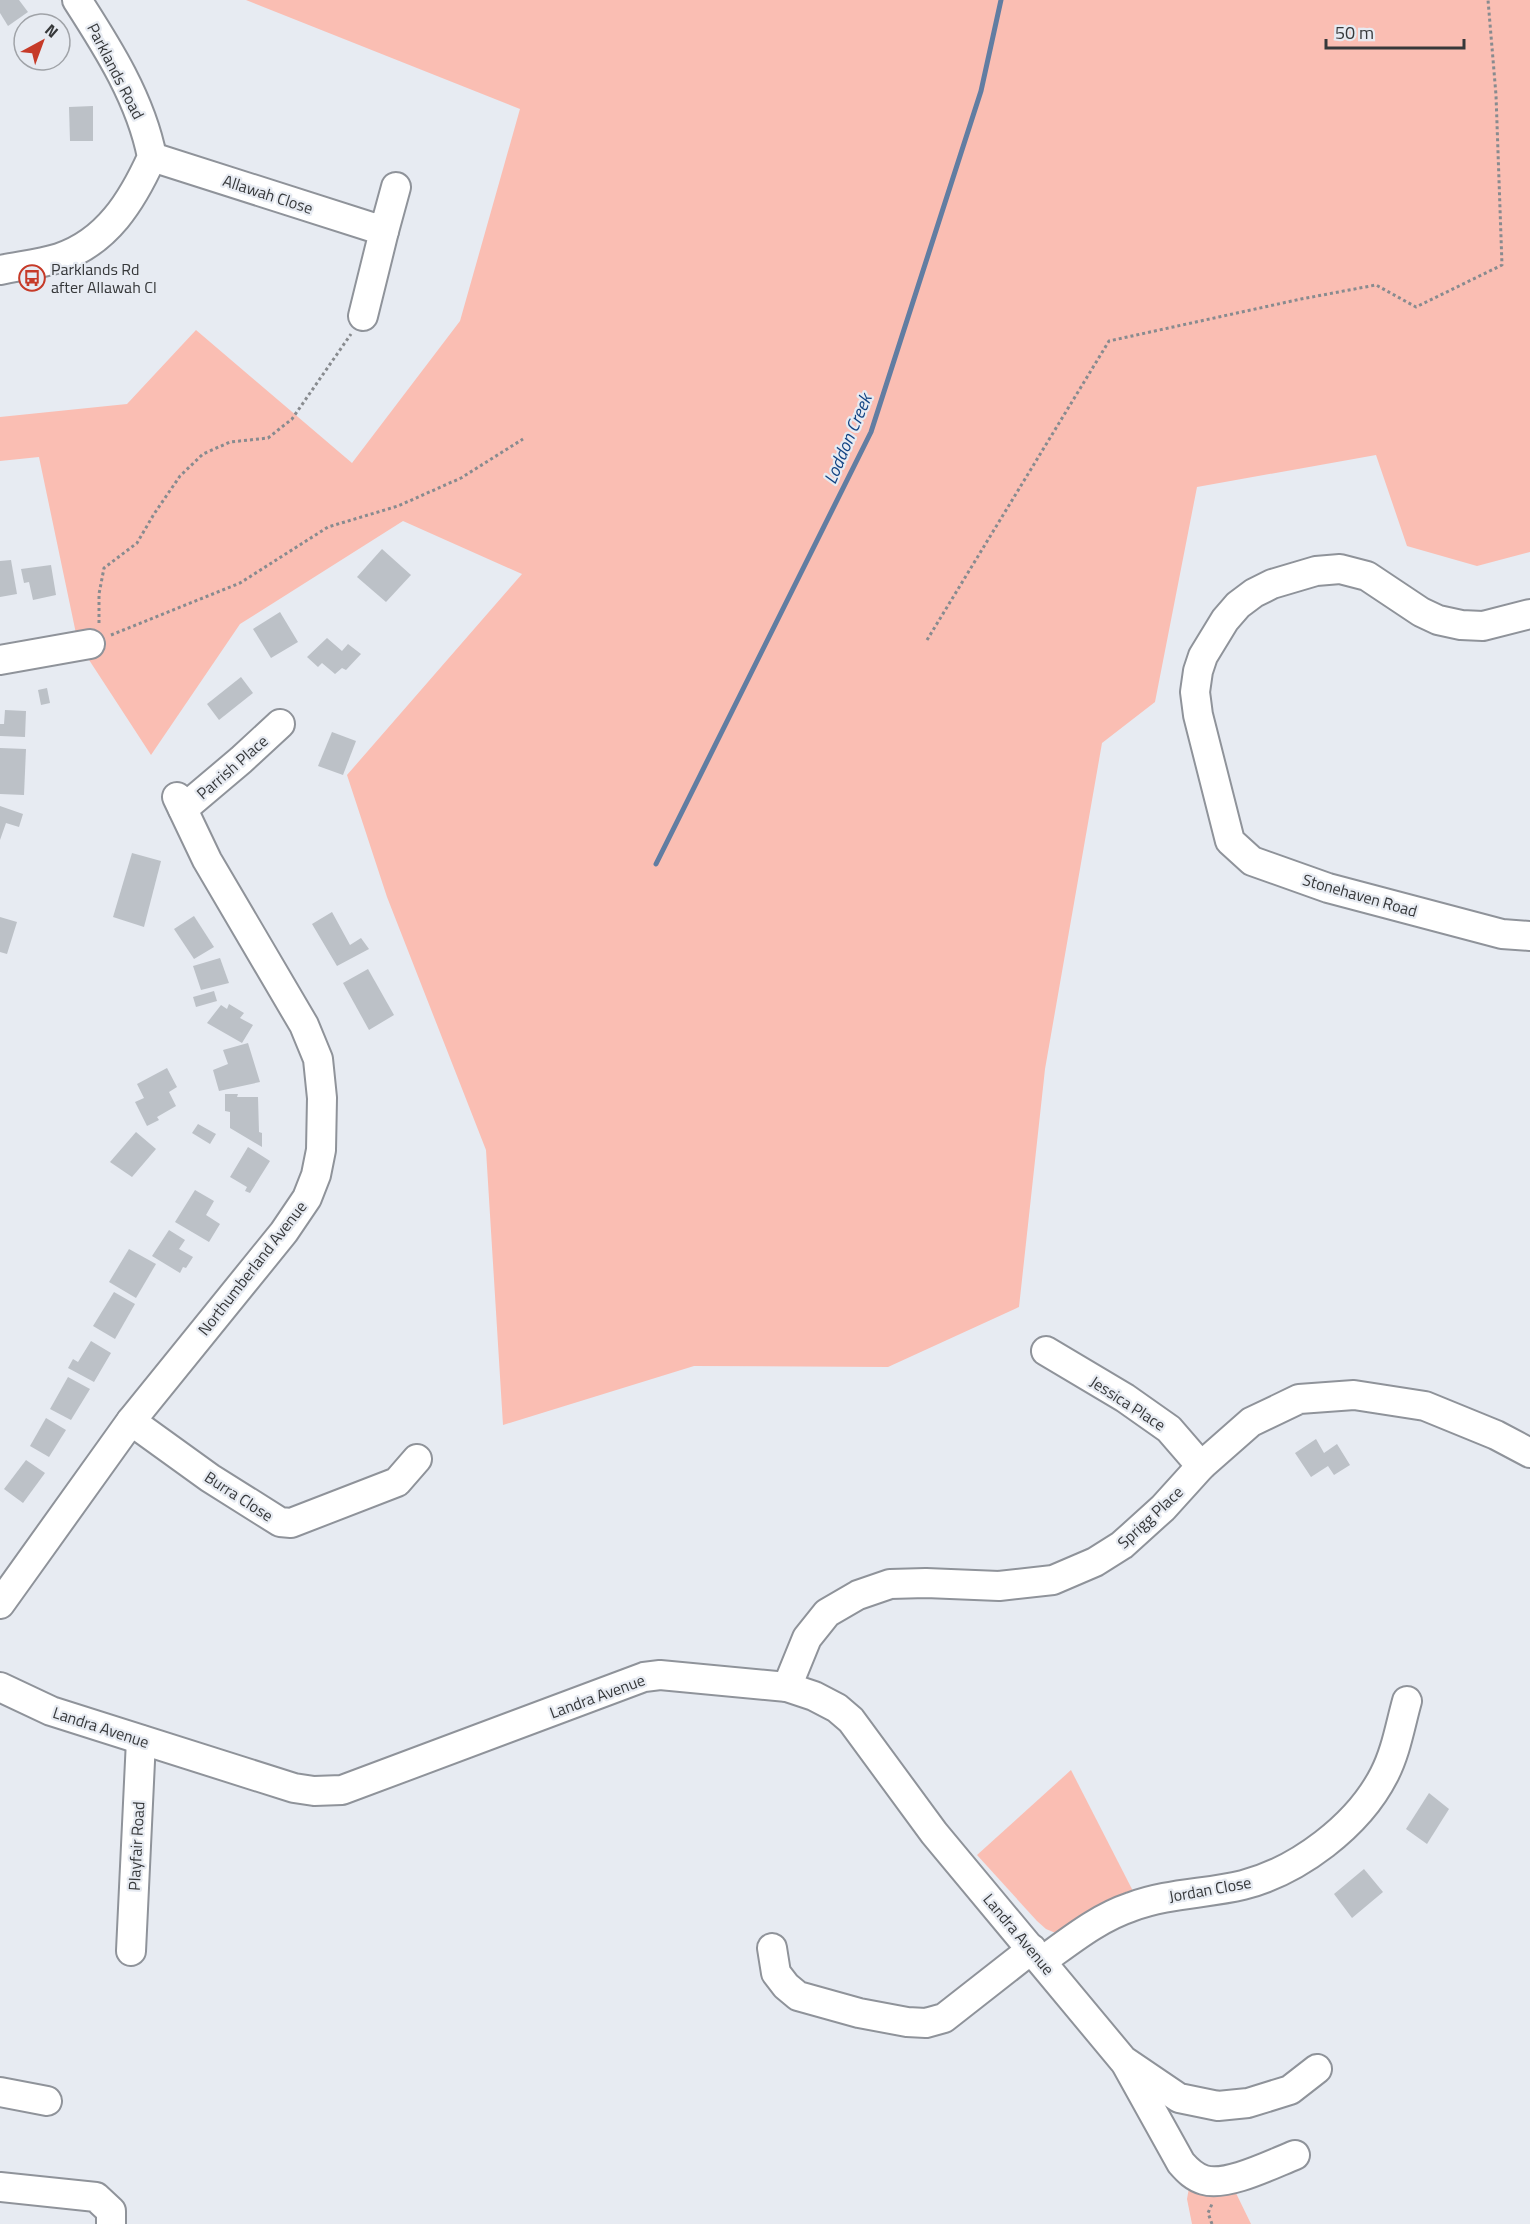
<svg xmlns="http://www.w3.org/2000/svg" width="1530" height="2224" viewBox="0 0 1530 2224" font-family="'Titillium Web',sans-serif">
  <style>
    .green { fill: #fabeb3 }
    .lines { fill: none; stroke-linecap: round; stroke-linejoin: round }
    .stream { stroke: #617da2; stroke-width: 5 }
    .building { fill: #bcc1c7 }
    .minor-casing { stroke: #8f939a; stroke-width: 32 }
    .path { stroke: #888b8f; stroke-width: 3; stroke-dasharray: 3 3; stroke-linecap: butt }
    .minor { stroke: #fff; stroke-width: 28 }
    .labels { text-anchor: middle; stroke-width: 4.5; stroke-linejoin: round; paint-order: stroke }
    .street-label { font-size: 16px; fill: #36383a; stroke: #e7ebf2 }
    .poi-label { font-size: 16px; fill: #36383a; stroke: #e7ebf2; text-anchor: start }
    .water-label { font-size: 18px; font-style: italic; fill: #134584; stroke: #e7ebf2 }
  </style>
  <rect width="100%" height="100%" fill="#e7ebf2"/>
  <g class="green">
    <polygon points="246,0 1530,0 1530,552 1477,566 1407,546 1376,455 1197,487 1155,702 1102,743 1045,1069 1019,1307 888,1367 694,1366 503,1425 486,1150 387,897 347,775 522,574 403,521 240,624 151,755 78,643 39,457 0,461 0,417 127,404 196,330 352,463 460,321 520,109"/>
    <polygon points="1071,1770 1135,1895 1058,1934 1046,1929 1037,1921 977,1855"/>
    <polygon points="1189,2188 1214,2196 1234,2189 1251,2224 1192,2224 1187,2199"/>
  </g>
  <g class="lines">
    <polyline class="stream" points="656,864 871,432 981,91 1001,0"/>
  </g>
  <g class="building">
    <polygon points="0,0 19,0 28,12 8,26 0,13"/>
    <polygon points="93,106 93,141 70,141 69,107"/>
    <polygon points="382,549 411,575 386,602 357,577"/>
    <polygon points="11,560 17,594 0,597 0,561"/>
    <polygon points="51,565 56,595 33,600 29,582 24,583 21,569"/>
    <polygon points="280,612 298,642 271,658 253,629"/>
    <polygon points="327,638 342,651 348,644 361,654 346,670 342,668 335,674 322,663 318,667 307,657"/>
    <polygon points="241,677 253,693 219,720 207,704"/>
    <polygon points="47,688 50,703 41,705 38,690"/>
    <polygon points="5,710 26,711 25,737 0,736 0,724 4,724"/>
    <polygon points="332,732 356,741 343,775 318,766"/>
    <polygon points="0,748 26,749 24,795 0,794"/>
    <polygon points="0,806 23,814 19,827 6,823 0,840"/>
    <polygon points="132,853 161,861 144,927 113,917"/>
    <polygon points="332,912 350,945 361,938 369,949 337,966 312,924"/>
    <polygon points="194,916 214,947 194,959 174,929"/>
    <polygon points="0,917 17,922 7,954 0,952"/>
    <polygon points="220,958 229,983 201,990 193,966"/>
    <polygon points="368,969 394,1015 369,1030 343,983"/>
    <polygon points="214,991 217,1001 196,1007 193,997"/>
    <polygon points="229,1004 244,1013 240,1018 253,1025 242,1043 207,1023 221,1005 227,1009"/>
    <polygon points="248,1043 260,1082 219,1091 213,1070 228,1064 223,1050"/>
    <polygon points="167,1068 177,1087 169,1092 176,1106 157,1117 159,1120 147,1126 135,1102 144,1098 137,1084"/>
    <polygon points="225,1094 238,1094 237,1097 258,1097 259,1132 262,1133 262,1147 230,1128 230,1112 225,1111"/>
    <polygon points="198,1124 216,1134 210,1144 192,1133"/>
    <polygon points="136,1132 156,1149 132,1177 110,1162"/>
    <polygon points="248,1147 270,1161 250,1193 245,1191 247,1187 230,1177"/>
    <polygon points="195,1190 214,1201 206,1215 220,1224 209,1242 175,1222"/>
    <polygon points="169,1230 185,1240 179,1249 193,1257 186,1268 183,1267 180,1273 152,1256"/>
    <polygon points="129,1249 156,1264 136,1298 109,1282"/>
    <polygon points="114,1292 135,1304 115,1339 93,1326"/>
    <polygon points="91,1341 111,1353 94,1382 68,1368 73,1359 78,1362"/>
    <polygon points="68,1377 90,1389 71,1420 50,1409"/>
    <polygon points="46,1418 66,1430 49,1457 30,1446"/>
    <polygon points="1316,1439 1324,1453 1337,1444 1350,1465 1334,1475 1328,1466 1311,1477 1295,1453"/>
    <polygon points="26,1460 45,1473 23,1503 4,1489"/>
    <polygon points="1429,1793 1449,1809 1427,1844 1406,1829"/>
    <polygon points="1364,1869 1383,1892 1352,1918 1334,1894"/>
  </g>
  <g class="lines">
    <g class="minor-casing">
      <g id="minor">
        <polyline points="152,157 384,231 396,187"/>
        <path d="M 0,270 C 19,266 40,264 59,258 C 107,242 132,201 152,157 C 141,100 108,48 77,0"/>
        <polyline points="363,316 384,231"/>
        <polyline points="1530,614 1483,626 1461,625 1438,620 1421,612 1367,576 1340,569 1316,571 1272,584 1254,593 1238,605 1225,620 1203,656 1198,671 1195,692 1198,715 1230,841 1252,861 1328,888 1502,934 1530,936"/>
        <polyline points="0,660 90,644"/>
        <polyline points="183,809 241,760 280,724"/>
        <polyline points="1046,1351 1125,1398 1169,1429 1201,1466"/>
        <polyline points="131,1421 210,1478 280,1522 291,1523 397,1482 417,1459"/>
        <polyline points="0,1604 131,1421 284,1232 307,1198 316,1175 321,1150 322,1098 318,1059 304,1025 207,860 177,797"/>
        <polyline points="0,1687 51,1711 294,1788 314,1791 342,1790 644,1677 660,1675 787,1687 814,1696 837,1708 851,1720 934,1833 1123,2060 1179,2098 1218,2106 1248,2103 1290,2090 1317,2069"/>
        <polyline points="787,1687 807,1638 827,1613 858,1595 890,1584 926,1583 999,1586 1053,1580 1095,1562 1122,1545 1163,1508 1201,1466 1251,1422 1299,1399 1354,1395 1425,1406 1496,1435 1530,1453"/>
        <polyline points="772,1948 776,1973 786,1986 798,1996 859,2013 907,2022 926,2023 944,2018 1032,1949"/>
        <polyline points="131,1951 141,1740"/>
        <path d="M 1042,1961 C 1070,1941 1098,1918 1131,1907 C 1168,1893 1206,1894 1243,1885 C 1298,1871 1358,1826 1384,1775 C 1396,1752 1400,1726 1407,1701"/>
        <path d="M 1126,2064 L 1181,2163 C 1188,2171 1194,2177 1204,2180 C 1227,2187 1272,2164 1295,2155"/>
        <polyline points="0,2092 47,2101"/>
        <polyline points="0,2187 96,2197 111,2211 111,2224"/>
      </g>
    </g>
    <g class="path">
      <polyline points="99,623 99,594 104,568 137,543 154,514 180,476 203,454 230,442 268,438 292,419 351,334"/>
      <polyline points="111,635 240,583 328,527 398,506 461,478 523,439"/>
      <polyline points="927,640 1109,341 1301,299 1376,285 1416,307 1502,265 1496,95 1488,0"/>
      <polyline points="1212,2224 1208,2213 1212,2204"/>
    </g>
    <use href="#minor" class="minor"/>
  </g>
  <defs>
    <g id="bus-ring" transform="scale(1.35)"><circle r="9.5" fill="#e7ebf2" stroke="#c63a28" stroke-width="1.5"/><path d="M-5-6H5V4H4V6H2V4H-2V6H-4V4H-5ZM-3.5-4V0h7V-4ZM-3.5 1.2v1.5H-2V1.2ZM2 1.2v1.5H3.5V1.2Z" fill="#c63a28"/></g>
  </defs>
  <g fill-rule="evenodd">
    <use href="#bus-ring" x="32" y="278"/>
  </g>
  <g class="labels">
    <g class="street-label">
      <text transform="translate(116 71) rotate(63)" y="6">Parklands Road</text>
      <text transform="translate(268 194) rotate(18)" y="6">Allawah Close</text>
      <text transform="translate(232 767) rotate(-41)" y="6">Parrish Place</text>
      <text transform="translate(1360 895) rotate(16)" y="6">Stonehaven Road</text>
      <text transform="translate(252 1268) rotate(-52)" y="6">Northumberland Avenue</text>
      <text transform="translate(1128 1403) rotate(33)" y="6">Jessica Place</text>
      <text transform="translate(239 1496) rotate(33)" y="6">Burra Close</text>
      <text transform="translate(1150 1517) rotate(-43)" y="6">Sprigg Place</text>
      <text transform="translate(597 1696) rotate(-20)" y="6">Landra Avenue</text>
      <text transform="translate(101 1727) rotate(18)" y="6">Landra Avenue</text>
      <text transform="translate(136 1846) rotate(-87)" y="6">Playfair Road</text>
      <text transform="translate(1210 1889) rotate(-10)" y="6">Jordan Close</text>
      <text transform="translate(1019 1934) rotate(50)" y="6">Landra Avenue</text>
    </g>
    <g class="poi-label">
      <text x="51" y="275">Parklands Rd<tspan x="51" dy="18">after Allawah Cl</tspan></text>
    </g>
    <g class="water-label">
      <text transform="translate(848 439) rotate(-67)" y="6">Loddon Creek</text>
    </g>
  </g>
  <g transform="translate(42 42) rotate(41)"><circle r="28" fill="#e7ebf2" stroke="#a0a3a8" stroke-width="1.5"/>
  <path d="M0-4.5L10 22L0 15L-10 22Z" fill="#c63a28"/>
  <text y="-9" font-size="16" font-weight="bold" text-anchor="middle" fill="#36383a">N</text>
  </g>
  <path d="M1326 39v9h138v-9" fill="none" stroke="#36383a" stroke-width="3"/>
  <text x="1335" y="39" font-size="18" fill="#36383a" stroke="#e7ebf2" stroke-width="4.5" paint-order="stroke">50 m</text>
</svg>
